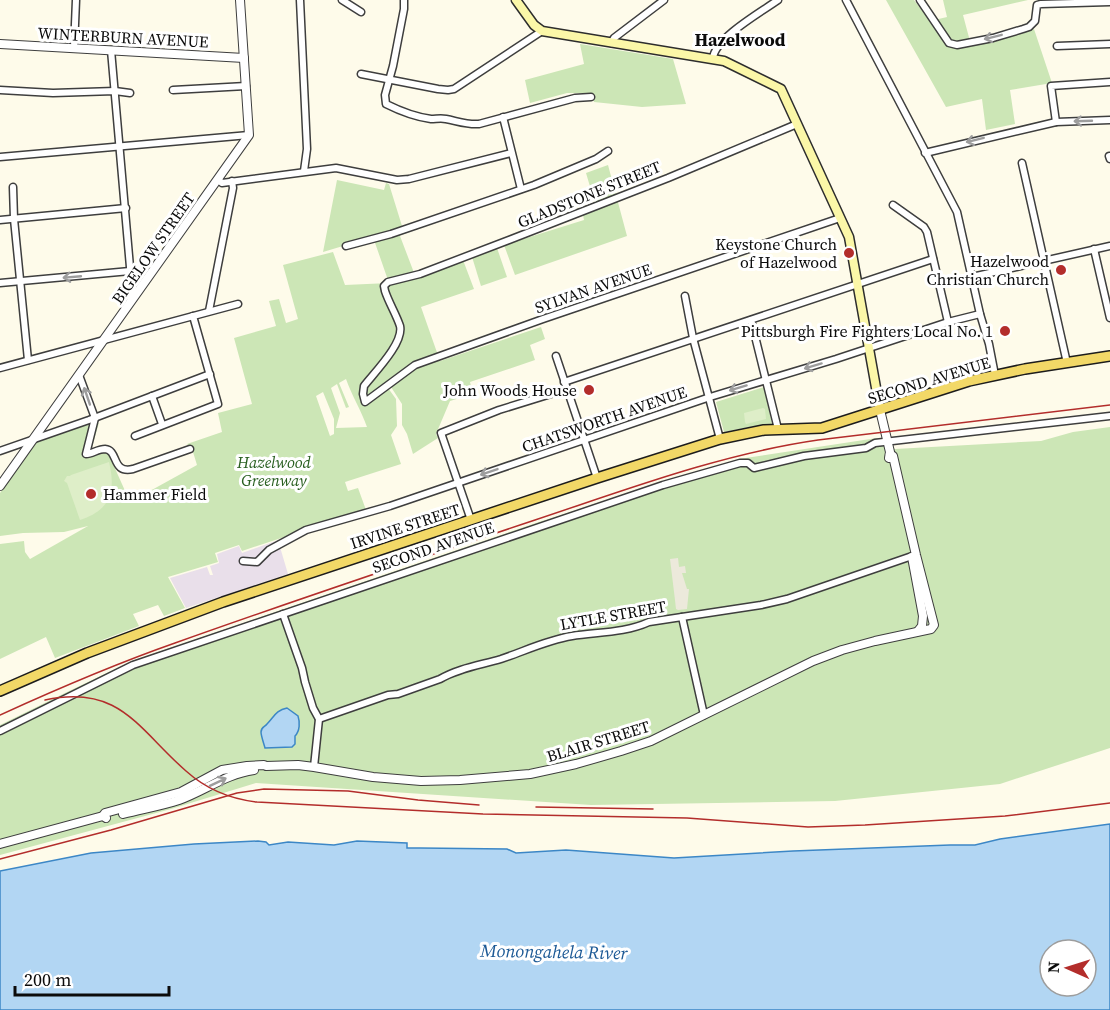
<svg xmlns="http://www.w3.org/2000/svg" width="1110" height="1010" viewBox="0 0 1110 1010" font-family="'Source Serif 4',serif">
  <style>
    .industrial { fill: #e9dfea }
    .green { fill: #cce6b6; fill-rule: evenodd }
    .pitch { fill: #deeec8 }
    .plaza { fill: #ece9db }
    .water { fill: #b2d6f3; stroke: #3c87c6; stroke-width: 1.5; fill-rule: evenodd }
    .lines { fill: none; stroke-linecap: round; stroke-linejoin: round }
    .minor-casing { stroke: #3e3e3e; stroke-width: 9 }
    .tertiary-casing { stroke: #3e3e3e; stroke-width: 10 }
    .secondary-casing { stroke: #2d2d2d; stroke-width: 11 }
    .primary-casing { stroke: #1c1c1c; stroke-width: 12 }
    .minor { stroke: #fff; stroke-width: 6 }
    .tertiary { stroke: #fff; stroke-width: 8 }
    .secondary { stroke: #fbf7a8; stroke-width: 8 }
    .primary { stroke: #f2d867; stroke-width: 9 }
    .rail { stroke: #b32d2b; stroke-width: 1.5 }
    .oneway { stroke: #9d9d9d }
    .poi-dot { fill: #b32d2b; stroke: #fff; stroke-width: 2 }
    .labels { text-anchor: middle; stroke-width: 6; stroke-linejoin: round; paint-order: stroke }
    .street-label { font-size: 16px; fill: #0b0b0b; stroke: #fff }
    .poi-label { font-size: 16px; fill: #0b0b0b; stroke: #fff; text-anchor: end }
    .park-label { font-size: 16px; font-style: italic; fill: #295f20; stroke: #fff }
    .neighbourhood-label { font-size: 18px; font-weight: bold; fill: #0b0b0b; stroke: #fff }
    .water-label { font-size: 18px; font-style: italic; fill: #1c5995; stroke: #fff }
  </style>
  <rect width="100%" height="100%" fill="#fefbea"/>
  <polygon class="industrial" points="284,538 286,545 280,547 288,574 186,608 170,578 207,567 210,575 213,575 210,566 219,563 217,554 239,546 242,553"/>
  <g class="green">
    <polygon points="886,0 914,0 930,21 947,17 943,0 1028,0 963,15 971,45 1034,29 1052,83 1010,90 1015,124 986,130 982,99 946,107"/>
    <polygon points="580,44 673,59 686,104 642,107 594,102 592,93 567,93 530,103 525,80 584,64"/>
    <polygon points="608,165 627,236 515,275 504,245 584,220 583,215 597,210 586,173"/>
    <path d="M 337,180 L 384,190 L 386,183 L 389,184 L 402,226 L 400,236 L 416,278 L 463,260 L 474,289 L 421,307 L 440,361 L 541,327 L 545,339 L 530,345 L 535,360 L 470,382 L 473,394 L 450,401 L 436,434 L 438,438 L 413,454 L 407,434 L 402,425 L 402,404 L 391,387 L 388,388 L 396,399 L 397,426 L 391,435 L 401,464 L 345,482 L 348,491 L 358,488 L 366,510 L 242,551 L 239,545 L 215,553 L 218,562 L 168,577 L 185,608 L 164,616 L 158,605 L 133,614 L 139,626 L 55,658 L 46,637 L 0,659 L 0,544 L 24,541 L 25,552 L 30,559 L 88,526 L 64,532 L 23,533 L 0,536 L 0,493 L 35,443 L 72,428 L 99,423 L 91,450 L 105,446 L 130,502 L 197,465 L 193,452 L 187,444 L 222,432 L 218,413 L 252,404 L 234,338 L 276,326 L 269,301 L 279,299 L 286,323 L 298,319 L 283,265 L 333,252 L 345,285 L 389,283 L 373,237 L 323,252 ZM 346,379 C 352,396 361,410 367,427 L 336,428 L 340,413 L 331,388 L 337,384 L 346,408 L 349,407 L 339,383 ZM 323,392 L 334,419 L 334,434 L 330,436 L 316,396 Z"/>
    <polygon points="497,248 507,277 481,286 472,257"/>
    <polygon points="764,387 772,424 749,427 724,432 716,402"/>
    <polygon points="1110,427 1110,748 1000,784 835,801 591,805 256,783 171,809 0,855 0,725 67,692 132,661 542,521 739,459 877,438 895,449 1041,441 1073,432"/>
  </g>
  <g class="pitch">
    <polygon points="763,408 765,409 766,419 746,424 745,422 744,413"/>
    <path d="M 109,462 C 116,491 111,510 80,520 L 67,483 L 64,481 L 67,476 L 70,476 L 71,475 Z"/>
  </g>
  <polygon class="plaza" points="678,558 679,567 685,566 686,573 682,573 687,589 689,589 687,609 678,610 676,609 675,600 670,559"/>
  <g class="water">
    <path d="M 287,708 L 298,716 C 300,722 300,731 295,736 L 295,744 L 292,747 L 265,748 C 264,744 261,736 261,732 C 261,727 265,727 267,724 C 274,717 276,710 287,708 Z"/>
    <path d="M 1110,824 L 1110,1010 L 0,1010 L 0,871 L 91,853 L 194,844 L 258,841 L 266,842 L 269,845 L 288,842 L 334,845 L 357,841 L 407,843 L 407,848 L 420,848 L 507,849 L 516,853 L 566,850 L 674,858 L 793,851 L 950,845 L 975,845 L 1000,839 ZM 1050,950 L 1086,950 L 1086,986 L 1050,986 Z"/>
  </g>
  <g class="lines">
    <g class="minor-casing">
      <g id="minor">
        <polyline points="300,0 307,149 304,171"/>
        <polyline points="342,0 361,12"/>
        <path d="M 404,0 L 404,9 L 393,66 L 385,95 L 386,104 C 400,111 416,117 431,119 C 436,119 441,118 446,119 C 457,121 467,125 479,124 L 575,98 L 591,97"/>
        <polyline points="846,0 957,212 980,314 989,344 995,375"/>
        <polyline points="920,0 949,43 957,45 993,38 1023,29 1029,27 1035,21 1037,5 1041,4 1110,2"/>
        <polyline points="611,43 614,38 664,0"/>
        <polyline points="1057,46 1110,44"/>
        <polyline points="74,48 76,0"/>
        <polyline points="111,50 132,290 130,302"/>
        <path d="M 713,58 C 715,38 761,12 778,0"/>
        <polyline points="361,74 438,89 448,90 454,89 542,31"/>
        <polyline points="0,90 53,93 115,91 130,93"/>
        <polyline points="173,90 246,86"/>
        <polyline points="503,117 521,189"/>
        <polyline points="1056,122 1051,86 1110,82"/>
        <path d="M 797,124 L 668,178 L 509,240 L 420,274 L 388,282 L 384,286 L 385,291 C 389,303 396,314 400,326 C 404,343 374,373 364,386 L 363,394 L 365,402 L 415,365 L 543,319 L 840,218"/>
        <polyline points="925,153 1056,122 1110,120"/>
        <polyline points="1109,156 1110,159"/>
        <polyline points="0,157 249,135"/>
        <polyline points="1022,163 1067,363"/>
        <polyline points="218,180 222,183 336,168 397,180 409,179 511,153"/>
        <polyline points="13,187 14,219 28,360"/>
        <polyline points="893,205 924,227 927,232 948,322"/>
        <polyline points="0,220 126,208"/>
        <polyline points="346,246 391,234 534,185 596,159 608,151"/>
        <polyline points="1094,249 1110,318"/>
        <polyline points="972,277 1110,246"/>
        <polyline points="0,283 130,271"/>
        <polyline points="685,296 693,338 720,439"/>
        <polyline points="209,311 233,188 232,181"/>
        <polyline points="751,320 778,429"/>
        <polyline points="556,356 597,478"/>
        <polyline points="0,368 238,304"/>
        <polyline points="79,375 95,418"/>
        <polyline points="564,382 933,259"/>
        <polyline points="152,396 162,424"/>
        <path d="M 95,418 L 86,454 C 92,454 98,449 105,449 C 119,450 111,474 133,469 L 190,449"/>
        <polyline points="135,436 218,404 193,316"/>
        <polyline points="0,451 89,420 210,374"/>
        <polyline points="471,520 441,433 499,410 567,389"/>
        <polyline points="243,561 257,562 269,550 306,530 390,506 710,397 836,359 948,322 980,314"/>
        <polyline points="283,614 302,668 305,682 313,708 319,719 314,767"/>
        <polyline points="682,617 704,715"/>
        <path d="M 319,719 L 388,695 L 398,694 L 440,679 C 459,668 481,665 501,659 C 525,651 547,640 572,636 C 597,632 625,633 649,622 L 761,605 L 787,599 L 915,555"/>
        <polyline points="0,731 133,665 663,485 740,463 748,463 754,468 804,456 866,448 875,443 1110,416"/>
      </g>
    </g>
    <g class="tertiary-casing">
      <g id="tertiary">
        <polyline points="0,44 244,58"/>
        <polyline points="880,410 890,452 889,458"/>
        <polyline points="0,486 249,135 240,0"/>
        <polyline points="912,557 923,616 922,626 918,631"/>
        <path d="M 123,814 C 142,809 161,806 179,800 C 204,791 226,774 254,770"/>
        <polyline points="103,816 105,813 181,792 222,770 247,766 264,765 266,766 298,765 314,767 373,777 421,781 460,780 530,774 576,764 621,751 651,741 813,661 842,650 875,641 931,629 934,625 916,555 893,456 890,454"/>
        <polyline points="0,844 103,816 106,818"/>
      </g>
    </g>
    <g class="secondary-casing">
      <polyline id="secondary" points="516,0 534,25 542,31 724,61 781,89 849,237 880,410"/>
    </g>
    <g class="primary-casing">
      <polyline id="primary" points="0,691 87,653 223,602 597,478 720,439 764,430 822,428 969,381 1025,369 1110,356"/>
    </g>
    <use href="#minor" class="minor"/>
    <use href="#tertiary" class="tertiary"/>
    <use href="#secondary" class="secondary"/>
    <use href="#primary" class="primary"/>
    <g class="rail">
      <path d="M 45,700 C 120,684 138,729 186,771 C 206,789 230,799 257,802 L 483,814 L 687,818 L 808,827 L 865,825 L 1005,816 L 1110,803"/>
      <path d="M 0,715 C 57,689 115,664 175,643 C 295,600 415,560 535,520 C 628,489 721,454 818,440 L 1110,405"/>
      <polyline points="536,807 653,809"/>
      <polyline points="0,859 111,830 237,793 264,789 348,791 418,800 479,805"/>
    </g>
  </g>
  <defs><path id="oneway-shaft" d="M-6 0H5M1.5-3L5.5 0L1.5 3" fill="none" stroke-width="1.6" stroke-linecap="round" stroke-linejoin="round" transform="scale(1.5)"/></defs>
  <g class="oneway">
    <use href="#oneway-shaft" transform="translate(993 37) rotate(166)"/>
    <use href="#oneway-shaft" transform="translate(1083 121) rotate(178)"/>
    <use href="#oneway-shaft" transform="translate(975 140) rotate(166)"/>
    <use href="#oneway-shaft" transform="translate(72 277) rotate(175)"/>
    <use href="#oneway-shaft" transform="translate(813 366) rotate(163)"/>
    <use href="#oneway-shaft" transform="translate(738 388) rotate(163)"/>
    <use href="#oneway-shaft" transform="translate(87 396) rotate(-109)"/>
    <use href="#oneway-shaft" transform="translate(489 472) rotate(161)"/>
    <use href="#oneway-shaft" transform="translate(218 782) rotate(-25)"/>
  </g>
  <g class="poi-dot">
    <circle cx="849" cy="253" r="6"/>
    <circle cx="1061" cy="270" r="6"/>
    <circle cx="1005" cy="331" r="6"/>
    <circle cx="589" cy="390" r="6"/>
    <circle cx="91" cy="494" r="6"/>
  </g>
  <g class="labels">
    <g class="street-label">
      <text transform="translate(123 37) rotate(3)" y="6">WINTERBURN AVENUE</text>
      <text transform="translate(589 194) rotate(-22)" y="6">GLADSTONE STREET</text>
      <text transform="translate(153 248) rotate(-55)" y="6">BIGELOW STREET</text>
      <text transform="translate(593 288) rotate(-19)" y="6">SYLVAN AVENUE</text>
      <text transform="translate(929 380) rotate(-17)" y="6">SECOND AVENUE</text>
      <text transform="translate(604 419) rotate(-19)" y="6">CHATSWORTH AVENUE</text>
      <text transform="translate(405 526) rotate(-18)" y="6">IRVINE STREET</text>
      <text transform="translate(433 547) rotate(-19)" y="6">SECOND AVENUE</text>
      <text transform="translate(613 615) rotate(-10)" y="6">LYTLE STREET</text>
      <text transform="translate(598 741) rotate(-17)" y="6">BLAIR STREET</text>
    </g>
    <g class="poi-label">
      <text x="837" y="250">Keystone Church<tspan x="837" dy="18">of Hazelwood</tspan></text>
      <text x="1049" y="267">Hazelwood<tspan x="1049" dy="18">Christian Church</tspan></text>
      <text x="993" y="337">Pittsburgh Fire Fighters Local No. 1</text>
      <text x="577" y="396">John Woods House</text>
      <text x="103" y="500" text-anchor="start">Hammer Field</text>
    </g>
    <g class="park-label">
      <text x="274" y="468">Hazelwood<tspan x="274" dy="18">Greenway</tspan></text>
    </g>
    <g class="neighbourhood-label">
      <text x="740" y="46">Hazelwood</text>
    </g>
    <g class="water-label">
      <text transform="translate(554 952) rotate(1)" y="6">Monongahela River</text>
    </g>
  </g>
  <g transform="translate(1068 968) rotate(273)"><circle r="28" fill="#ffffff" stroke="#9d9d9d" stroke-width="1.5"/>
  <path d="M0-4.5L10 22L0 15L-10 22Z" fill="#b32d2b"/>
  <text y="-9" font-size="16" font-weight="bold" text-anchor="middle" fill="#0b0b0b">N</text>
  </g>
  <path d="M15 986v9h154v-9" fill="none" stroke="#0b0b0b" stroke-width="3"/>
  <text x="24" y="986" font-size="18" fill="#0b0b0b" stroke="#ffffff" stroke-width="4.5" paint-order="stroke">200 m</text>
</svg>
